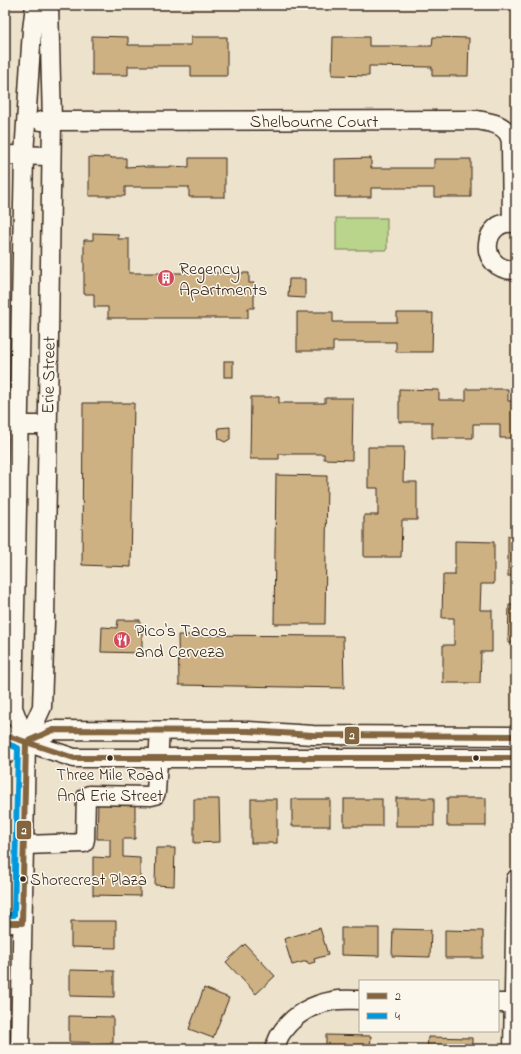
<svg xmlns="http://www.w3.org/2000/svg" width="521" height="1054" viewBox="0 0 521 1054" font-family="'Indie Flower',sans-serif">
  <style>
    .green { fill: #b9d48b; stroke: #7a7f54 }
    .building { fill: #cdb182; stroke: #3b2a1e }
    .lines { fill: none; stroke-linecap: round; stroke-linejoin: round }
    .minor-casing { stroke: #3b2a1e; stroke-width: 21 }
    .minor { stroke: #fbf7ec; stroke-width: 18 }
    .bus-1-casing { stroke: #fbf7ec; stroke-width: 9 }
    .bus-2-casing { stroke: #fbf7ec; stroke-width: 9 }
    .bus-1 { stroke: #83653f; stroke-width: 6 }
    .bus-2 { stroke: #09d; stroke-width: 6 }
    .bus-dot { fill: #3b2a1e; stroke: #fbf7ec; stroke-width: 1.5 }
    .labels { text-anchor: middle; stroke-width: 3; stroke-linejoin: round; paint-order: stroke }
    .bus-label { font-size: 17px; fill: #3b2a1e; stroke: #fbf7ec }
    .street-label { font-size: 18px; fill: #3b2a1e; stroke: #fbf7ec }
    .poi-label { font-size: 18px; fill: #3b2a1e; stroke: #fbf7ec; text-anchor: start }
    .line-badge { stroke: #fbf7ec; stroke-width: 1.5 }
    .badge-label { font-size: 11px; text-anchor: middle; font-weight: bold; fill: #fff }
  </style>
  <rect width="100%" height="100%" fill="#ede2cc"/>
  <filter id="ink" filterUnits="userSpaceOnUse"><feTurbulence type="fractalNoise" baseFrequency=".025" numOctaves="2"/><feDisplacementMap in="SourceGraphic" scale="8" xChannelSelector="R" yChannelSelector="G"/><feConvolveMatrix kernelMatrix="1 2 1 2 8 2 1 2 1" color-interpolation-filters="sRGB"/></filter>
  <g filter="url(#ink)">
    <rect class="green" x="336" y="218" width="51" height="32"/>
    <g class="building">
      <polygon points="92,36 128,37 128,45 191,45 191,37 227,37 227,76 191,76 191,66 128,66 128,75 92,75"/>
      <polygon points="333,37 369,37 369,46 432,46 433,37 469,38 468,76 432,76 432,67 369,66 369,76 332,75"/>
      <polygon points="89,157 103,158 103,157 111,157 111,158 126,158 126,167 144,166 144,167 170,167 170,166 189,167 189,158 225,158 225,197 189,197 189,187 125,187 125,196 89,196"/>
      <polygon points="371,158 371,168 434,168 434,159 471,159 471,197 434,197 434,188 371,188 371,197 335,197 335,159"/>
      <polygon points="93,233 118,234 118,239 129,239 129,273 249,273 249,283 254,283 254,308 248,308 248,318 108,318 108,307 94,307 94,294 84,294 84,240 93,240"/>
      <polygon points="289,279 305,279 305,298 288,297"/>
      <polygon points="297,312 333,312 333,322 397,322 397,313 433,313 432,352 396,352 396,342 333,342 333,351 297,351"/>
      <rect x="224" y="361" width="9" height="16"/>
      <polygon points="399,389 439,390 439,400 466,400 466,389 508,389 508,401 516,401 516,438 500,438 500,424 473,424 473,438 432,438 432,422 399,422"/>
      <polygon points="251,397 279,397 279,403 325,403 325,398 353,398 352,460 324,459 324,454 279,454 279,459 250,459"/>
      <polygon points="83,403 134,403 131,567 82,565"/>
      <polygon points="230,427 230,439 225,442 219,439 218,428"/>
      <polygon points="368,447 404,447 403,482 417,482 417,520 402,520 401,557 364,557 364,515 378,515 378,488 368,488"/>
      <polygon points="276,475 327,476 325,624 274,624"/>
      <rect x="508" y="536" width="8" height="40"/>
      <polygon points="455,541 494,542 494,584 481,584 480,610 492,610 492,652 481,652 480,683 443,683 443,645 454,645 454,618 442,618 443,575 455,575"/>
      <polygon points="509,605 516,605 516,643 508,643"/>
      <polygon points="118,620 140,620 140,627 142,627 142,653 101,652 102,627 117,628"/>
      <polygon points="178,635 343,636 344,688 179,685"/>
      <rect x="396" y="798" width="38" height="28"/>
      <rect x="447" y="798" width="39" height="28"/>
      <polygon points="194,799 219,799 220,842 194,843"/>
      <rect x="251" y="799" width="26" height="44"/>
      <rect x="292" y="799" width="38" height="27"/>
      <rect x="344" y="799" width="38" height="27"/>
      <polygon points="98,802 135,802 135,839 123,839 123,857 140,858 140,896 93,895 93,857 110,858 110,839 97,839"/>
      <polygon points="156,848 175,848 174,886 155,885"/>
      <polygon points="71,921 116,921 116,948 71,947"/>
      <polygon points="320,928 328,955 314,959 315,962 308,964 307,961 292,965 284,939"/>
      <polygon points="341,928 379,928 379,956 341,955"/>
      <polygon points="393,929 431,930 430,957 392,956"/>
      <polygon points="445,930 483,931 483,958 445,958"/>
      <polygon points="245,944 275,976 256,994 226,962"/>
      <polygon points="70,970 114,971 114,997 70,996"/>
      <polygon points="204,988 229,998 213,1038 189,1029"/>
      <polygon points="69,1016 113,1017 113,1043 69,1042"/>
      <polygon points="326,1035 371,1036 370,1049 326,1049"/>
      <polygon points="428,1037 472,1038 472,1049 427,1049"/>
    </g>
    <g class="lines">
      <g class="minor-casing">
        <g id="minor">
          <path d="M 41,121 L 477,120 C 489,122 506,124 510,138 C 511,141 511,145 511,148 L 512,223"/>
          <polyline points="5,155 51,156"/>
          <path d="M 516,223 C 482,217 475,271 516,270"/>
          <polyline points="5,422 18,425 47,425"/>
          <polyline points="5,735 26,742"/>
          <polyline points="516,736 313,735 248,731 53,730 26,742 74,758 516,758"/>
          <polyline points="26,742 42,707 45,621 52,121 49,5"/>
          <polyline points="5,755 26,742"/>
          <polyline points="24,845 84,843 85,839 86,797 89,795 151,796 155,795 156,792 160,731"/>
          <polyline points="5,923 22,923"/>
          <polyline points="498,1003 514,1003"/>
          <polyline points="20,1049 26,742 13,708 24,155 32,30 35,5"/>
          <path d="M 274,1049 C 276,1044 278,1039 280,1035 C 292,1016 310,1005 332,1001 C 341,999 351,1000 360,1000"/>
          <polyline points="513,1049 516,879"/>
        </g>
      </g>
      <use href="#minor" class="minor"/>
      <g class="bus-1-casing">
        <g id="bus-1">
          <polyline points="5,735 26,742 22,923 5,923"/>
          <polyline points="516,736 313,735 248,731 53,730 26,742 74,758 516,758"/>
        </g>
      </g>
      <g class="bus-2-casing">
        <polyline id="bus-2" points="5,743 18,748 14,915 5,915"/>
      </g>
      <use href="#bus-1" class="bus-1"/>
      <use href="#bus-2" class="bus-2"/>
    </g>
  </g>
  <defs>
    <g id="building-disc" transform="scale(0.9)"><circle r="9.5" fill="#d1495b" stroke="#fbf7ec"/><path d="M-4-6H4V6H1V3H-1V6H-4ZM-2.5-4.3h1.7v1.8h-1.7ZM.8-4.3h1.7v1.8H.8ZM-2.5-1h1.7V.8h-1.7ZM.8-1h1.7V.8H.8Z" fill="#fff"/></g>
    <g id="restaurant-disc" transform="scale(0.9)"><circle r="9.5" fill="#d1495b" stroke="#fbf7ec"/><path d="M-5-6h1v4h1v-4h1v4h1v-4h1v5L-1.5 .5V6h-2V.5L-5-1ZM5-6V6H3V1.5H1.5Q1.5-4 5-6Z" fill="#fff"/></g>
  </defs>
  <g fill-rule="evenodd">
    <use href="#building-disc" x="166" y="278"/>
    <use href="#restaurant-disc" x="122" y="640"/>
  </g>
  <g class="bus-dot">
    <circle cx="110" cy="758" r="3.5"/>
    <circle cx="476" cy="758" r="3.5"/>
    <circle cx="23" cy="879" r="3.5"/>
  </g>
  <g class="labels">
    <g class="bus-label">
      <text x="110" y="780">Three Mile Road<tspan x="110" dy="21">And Erie Street</tspan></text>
      <text x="30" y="885" text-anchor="start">Shorecrest Plaza</text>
    </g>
    <g class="street-label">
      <text x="314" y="127">Shelbourne Court</text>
      <text transform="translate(48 375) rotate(-89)" y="6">Erie Street</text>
    </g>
    <g class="poi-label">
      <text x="179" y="274">Regency<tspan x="179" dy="21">Apartments</tspan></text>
      <text x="135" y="636">Pico's Tacos<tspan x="135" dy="21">and Cerveza</tspan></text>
    </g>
  </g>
  <g class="line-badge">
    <rect x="344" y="726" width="16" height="19" rx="4" fill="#83653f"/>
    <rect x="16" y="820" width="16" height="20" rx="4" fill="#83653f"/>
  </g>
  <g class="badge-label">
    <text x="352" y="739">2</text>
    <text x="24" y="834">2</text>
  </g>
  <rect width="521" height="1054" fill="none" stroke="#fbf7ec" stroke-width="20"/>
  <rect x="10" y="10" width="501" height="1034" fill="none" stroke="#3b2a1e" stroke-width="1.5" filter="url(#ink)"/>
  <rect x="359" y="980" width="140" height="52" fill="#fbf7ec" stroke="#aea59a"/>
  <rect x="367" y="993" width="20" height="6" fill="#83653f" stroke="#aea59a"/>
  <text x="395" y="1000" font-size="12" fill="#3b2a1e">2</text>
  <rect x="367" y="1013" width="20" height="6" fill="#0099dd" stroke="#aea59a"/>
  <text x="395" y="1020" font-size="12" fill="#3b2a1e">4</text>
</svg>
